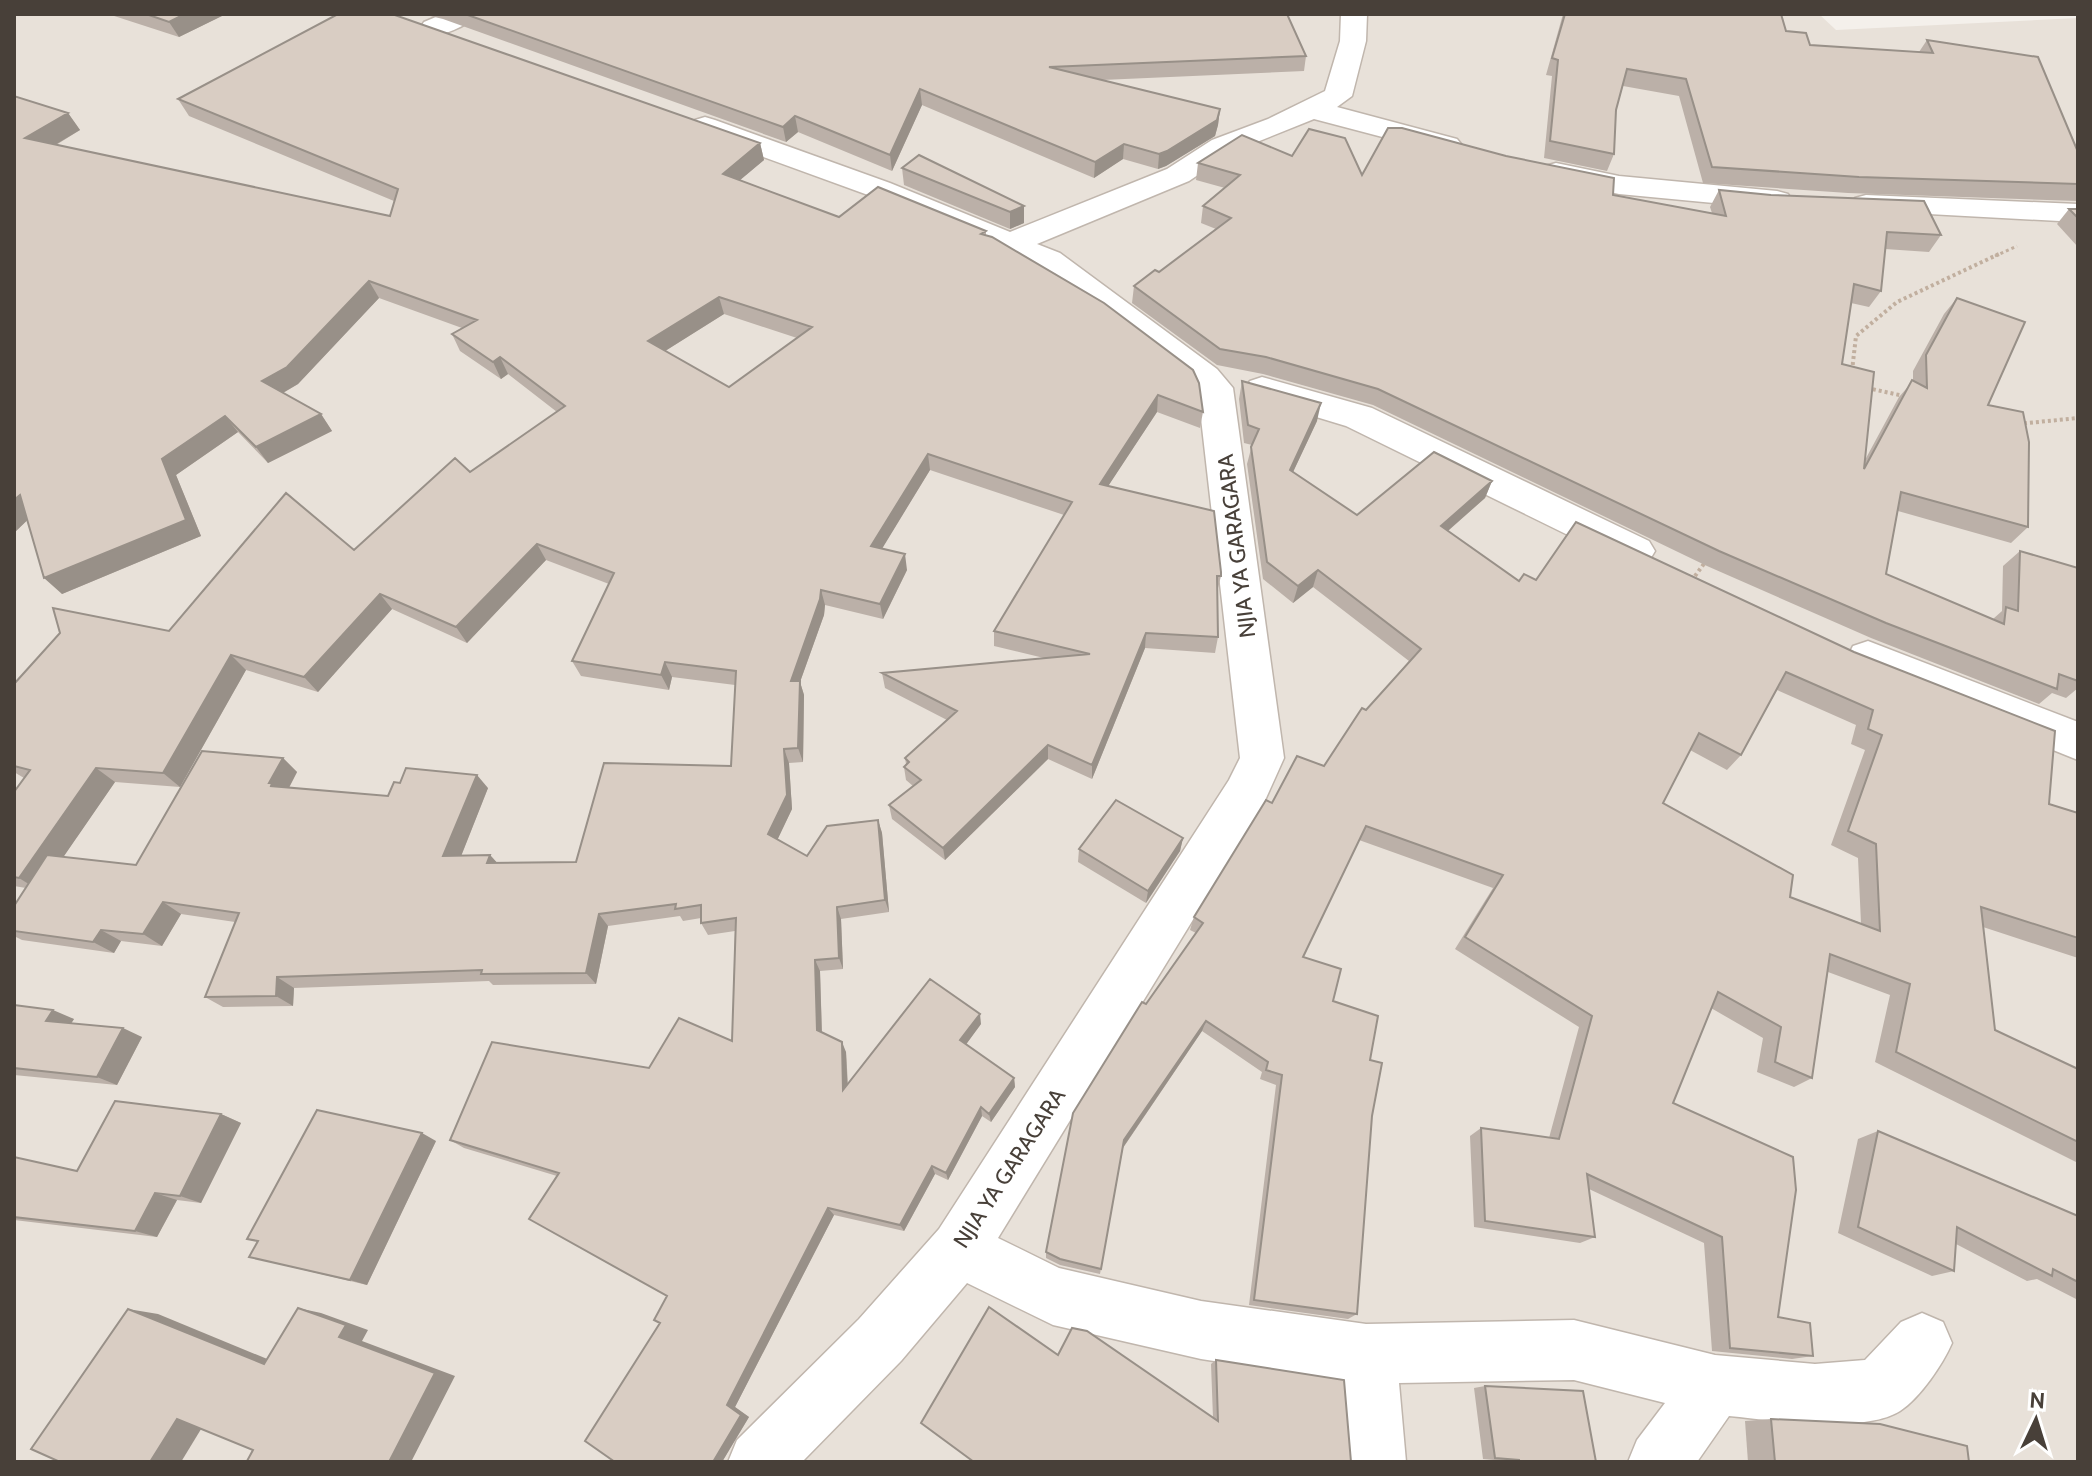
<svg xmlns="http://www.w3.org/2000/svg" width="2092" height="1476" viewBox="0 0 2092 1476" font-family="Cabin,sans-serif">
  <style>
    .residential { fill: #e8e1d9 }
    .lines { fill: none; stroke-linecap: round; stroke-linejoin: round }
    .street-casing { stroke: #c0b6ad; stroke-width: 3 }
    .path-far2 { stroke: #c1af9f; stroke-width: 3; stroke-dasharray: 3 3; stroke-linecap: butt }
    .path-far1 { stroke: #c1af9f; stroke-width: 4; stroke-dasharray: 3 3; stroke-linecap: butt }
    .path { stroke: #c1af9f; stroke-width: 5; stroke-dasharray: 4 4; stroke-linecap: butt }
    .street { fill: #fff; fill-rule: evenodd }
    .wall { fill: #bbb0a8; fill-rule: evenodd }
    .shaded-wall { fill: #989088 }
    .building { fill: #d9cdc3; stroke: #989088; stroke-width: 2; fill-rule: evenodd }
    .labels { text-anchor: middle; stroke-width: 6; stroke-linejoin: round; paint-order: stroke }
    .street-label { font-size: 22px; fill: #484039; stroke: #fff }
  </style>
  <rect width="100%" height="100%" fill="#f4f0eb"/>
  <polygon class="residential" points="14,14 1819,14 1836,30 2078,18 2078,1462 14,1462"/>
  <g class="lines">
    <g class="street-casing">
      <g id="street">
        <path d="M 443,14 L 477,14 C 467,27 440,38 424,34 L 420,28 L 424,22 Z"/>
        <path d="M 1341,14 L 1367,14 L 1366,41 L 1352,96 L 1337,107 L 1457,139 L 1462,145 L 1457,151 L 1447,154 L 1314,119 L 1232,152 L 1189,181 L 1037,244 L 1060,253 L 1217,369 L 1233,388 L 1284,758 L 1262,807 L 998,1238 L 1059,1268 L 1201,1301 L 1366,1324 L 1574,1320 L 1715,1355 L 1815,1364 L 1865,1360 L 1901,1322 L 1922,1313 L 1943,1322 L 1952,1343 C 1943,1364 1920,1398 1900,1411 C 1864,1434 1771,1420 1729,1416 L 1697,1462 L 1628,1462 L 1637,1440 L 1665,1403 L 1574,1380 L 1399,1383 L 1406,1462 L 1344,1462 L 1338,1380 L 1201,1359 L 1053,1325 L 967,1283 L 901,1361 L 802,1462 L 728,1462 L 737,1440 L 859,1319 L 939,1229 L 1229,780 L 1240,758 L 1198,392 L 1038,267 L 868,195 L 695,132 L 691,126 L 695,120 L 705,117 L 715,120 L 890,183 L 1010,232 L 1167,169 L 1212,140 L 1268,119 L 1325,91 L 1340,41 Z"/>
        <polygon points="1556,163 1619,176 1777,191 1788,194 1792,200 1788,206 1777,209 1619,194 1545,178 1541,172 1545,166"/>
        <polygon points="1866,195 2078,204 2078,222 1855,210 1851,204 1855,198"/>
        <polygon points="1262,377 1372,408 1649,541 1655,551 1649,561 1635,566 1621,561 1346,426 1250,397 1244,389 1250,381"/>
        <polygon points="1868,641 2078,722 2078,760 1853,670 1847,658 1853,646"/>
      </g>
    </g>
    <polyline class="path-far2" points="1995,256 2017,246"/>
    <g class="path-far1">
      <polyline points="1852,371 1856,336 1897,302 1999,254"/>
      <polyline points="1867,388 1904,396"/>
      <polyline points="2018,424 2078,418"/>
      <polyline points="1695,576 1706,561"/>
    </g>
    <polyline class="path" points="1692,580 1697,574"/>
    <use href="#street" class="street"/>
  </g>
  <g class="wall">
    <polygon points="108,14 226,14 179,37"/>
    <polygon points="422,14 1287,14 1306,56 1304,71 1102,80 1220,109 1218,125 1215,136 1166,166 1158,169 1123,159 1094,178 922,105 892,171 798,132 786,142 443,19"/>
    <polygon points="1563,14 1781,14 1786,31 1810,45 1919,52 1927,40 2078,152 2078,201 1848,193 1703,183 1679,96 1623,86 1616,110 1614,154 1607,171 1544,158 1552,76 1546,75"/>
    <path d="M 14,96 L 68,113 L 80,130 L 56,145 L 390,216 L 394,201 L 189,116 L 178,99 L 760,143 L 764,160 L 740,180 L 839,217 L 986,231 L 986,235 L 1203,412 L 1200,428 L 1157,412 L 1108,486 L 1221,576 L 1217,592 L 1218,637 L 1215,653 L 1145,648 L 1092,779 L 1048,759 L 945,860 L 892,819 L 889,805 L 913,786 L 906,780 L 904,767 L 906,764 L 905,758 L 947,720 L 885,688 L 882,673 L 1044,658 L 994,646 L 994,631 L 1064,515 L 930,470 L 882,548 L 907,570 L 883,619 L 825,605 L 824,615 L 800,682 L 804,695 L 803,762 L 789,763 L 792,809 L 777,840 L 807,856 L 878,820 L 882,833 L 889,912 L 841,919 L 843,969 L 820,971 L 822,1032 L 846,1052 L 848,1084 L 981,1024 L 966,1044 L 1014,1078 L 1015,1087 L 991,1122 L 982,1116 L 948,1180 L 935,1174 L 904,1231 L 834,1215 L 735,1407 L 749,1417 L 722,1462 L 660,1323 L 667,1296 L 557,1176 L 464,1148 L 450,1140 L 649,1068 L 732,1041 L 735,931 L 708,935 L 701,923 L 701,918 L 683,921 L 680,916 L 608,926 L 596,984 L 493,985 L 489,981 L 294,988 L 293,1006 L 223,1007 L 205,997 L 235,922 L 181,914 L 162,946 L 121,941 L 114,953 L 22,940 L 14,936 L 14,906 L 26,888 L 14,886 L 14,792 L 24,778 L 14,772 L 14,684 L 169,631 L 354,550 L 470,472 L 557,412 L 508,374 L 501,379 L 460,351 L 452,334 L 462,328 L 379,298 L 298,384 L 283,393 L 321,414 L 332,431 L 268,463 L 238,432 L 176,475 L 201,536 L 62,594 L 27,520 L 14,533 ZM 724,314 L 797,338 L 729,387 L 665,351 ZM 546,560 L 609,584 L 572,661 L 581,676 L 669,690 L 672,677 L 735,685 L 731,766 L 576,862 L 497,863 L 490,855 L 461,856 L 488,788 L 400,783 L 388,796 L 289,788 L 297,772 L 283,758 L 136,865 L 63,857 L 115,782 L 180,787 L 246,670 L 318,692 L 392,609 L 467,643 Z"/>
    <polygon points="1292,156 1362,175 1613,195 1712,213 1710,207 1719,190 1941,235 1929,252 1885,249 1881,291 1869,307 1851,303 1842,364 1865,460 1899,397 1913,381 1913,371 1944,314 1957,298 1988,405 2028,527 2011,543 1898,511 1886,574 1993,619 2002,611 2003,566 2020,551 2078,568 2078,688 2066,698 2052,693 2039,704 1871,638 1707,566 1373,405 1263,374 1217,365 1132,303 1134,286 1159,272 1216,229 1201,223 1203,206 1225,188 1196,180 1198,163"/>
    <polygon points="902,168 1024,206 1024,223 1010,229 904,185"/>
    <polygon points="2069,209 2078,209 2078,247 2057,224"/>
    <path d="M 1242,381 L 1317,421 L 1293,472 L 1357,515 L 1492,481 L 1485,498 L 1448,531 L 1519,581 L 1536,580 L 1576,522 L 2049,804 L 2078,813 L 2078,958 L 1983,927 L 1995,1030 L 2078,1069 L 2078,1163 L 1875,1062 L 1890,995 L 1828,972 L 1812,1078 L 1794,1087 L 1757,1072 L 1763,1038 L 1711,1008 L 1673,1103 L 1778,1317 L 1813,1356 L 1792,1359 L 1712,1351 L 1704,1243 L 1589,1189 L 1595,1237 L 1580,1243 L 1474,1227 L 1470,1136 L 1481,1128 L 1549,1138 L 1579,1027 L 1455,949 L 1493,888 L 1359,840 L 1303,957 L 1370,1060 L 1372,1116 L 1357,1314 L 1348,1319 L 1249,1305 L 1276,1085 L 1260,1079 L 1262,1072 L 1202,1031 L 1123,1148 L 1100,1274 L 1060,1265 L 1046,1258 L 1046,1252 L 1146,1004 L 1196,933 L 1190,930 L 1194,917 L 1272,803 L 1324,766 L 1366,710 L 1409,661 L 1313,587 L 1293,603 L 1263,579 L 1247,464 L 1252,445 L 1244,443 L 1239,399 ZM 1777,690 L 1856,725 L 1851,744 L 1865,750 L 1831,845 L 1858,858 L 1861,923 L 1790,897 L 1663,803 L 1690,750 L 1727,770 L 1741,755 Z"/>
    <polygon points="1183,838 1180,851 1146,903 1078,862 1079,849"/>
    <polygon points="14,1005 74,1019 71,1023 142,1037 117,1085 14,1075"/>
    <polygon points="221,1114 241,1123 201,1203 177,1200 157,1237 14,1220 14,1157 77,1171"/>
    <polygon points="1878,1131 2078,1216 2078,1300 2037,1279 2027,1281 1956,1244 1954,1271 1932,1276 1838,1233 1858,1139"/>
    <polygon points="436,1141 367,1285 249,1257 258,1242 247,1239"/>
    <polygon points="1058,1355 1213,1418 1211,1364 1216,1360 1350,1462 974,1462"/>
    <polygon points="1485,1386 1596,1462 1506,1462 1506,1461 1483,1459 1474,1388"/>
    <polygon points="1771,1419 1969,1462 1748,1462 1745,1421"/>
  </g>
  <g class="shaded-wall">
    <polygon points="185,14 226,14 179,37 169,22"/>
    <polygon points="920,89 922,105 892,171 890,155"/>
    <polygon points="1220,109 1218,125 1215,136 1166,166 1158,169 1159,154"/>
    <polygon points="68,113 80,130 38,155 25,138"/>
    <polygon points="795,116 798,132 786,142 783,127"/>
    <polygon points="760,143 764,160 727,191 723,174"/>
    <polygon points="1124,144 1123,159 1094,178 1095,162"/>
    <polygon points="1024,206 1024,223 1010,229 1010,212"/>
    <polygon points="369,281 379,298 298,384 274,398 262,381"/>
    <polygon points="719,297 724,314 654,358 648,341"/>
    <polygon points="500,357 508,374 501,379 493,362"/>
    <polygon points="1158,395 1157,412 1099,500 1100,484"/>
    <polygon points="1321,403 1317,421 1286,487 1290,470"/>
    <polygon points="321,414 332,431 268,463 256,447"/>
    <polygon points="225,416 238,432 176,475 201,536 62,594 44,578 162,459"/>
    <polygon points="928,454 930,470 874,562 871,546"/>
    <polygon points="1492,481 1485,498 1434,543 1441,526"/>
    <polygon points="20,495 37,511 14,533 14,500"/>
    <polygon points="537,544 546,560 467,643 456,627"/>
    <polygon points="905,554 907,570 883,619 880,604"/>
    <polygon points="1318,570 1313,587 1293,603 1298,586"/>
    <polygon points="821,590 825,605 824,615 800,682 804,695 803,762 798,748 791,681"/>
    <polygon points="380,594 392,609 318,692 304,677"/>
    <polygon points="1146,633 1145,648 1092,779 1092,765"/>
    <polygon points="231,655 246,670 180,787 163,773"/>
    <polygon points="665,662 672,677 669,690 661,675"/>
    <polygon points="1048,745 1048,759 945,860 943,848"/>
    <polygon points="784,749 789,763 792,809 774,847 768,834"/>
    <polygon points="283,758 297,772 285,795 271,786 269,783"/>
    <polygon points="96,768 115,782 40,891 19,878"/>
    <polygon points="477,775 488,788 456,869 443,856"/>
    <polygon points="878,820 882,833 889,912 885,900"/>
    <polygon points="1183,838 1180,851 1146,903 1148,891"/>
    <polygon points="490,855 501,867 487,863"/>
    <polygon points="163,902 181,914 162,946 143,934"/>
    <polygon points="837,907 841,919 843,969 839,958"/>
    <polygon points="599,914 608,926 596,984 586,973"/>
    <polygon points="101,930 121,941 114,953 93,942"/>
    <polygon points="815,960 820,971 822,1039 817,1030"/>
    <polygon points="277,977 294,988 293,1006 276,996"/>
    <polygon points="53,1010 74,1019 67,1030 46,1021"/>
    <polygon points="980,1014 981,1024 962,1050 960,1040"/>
    <polygon points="1206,1021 1202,1031 1122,1149 1124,1140"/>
    <polygon points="123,1028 142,1037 117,1085 97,1077"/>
    <polygon points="842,1042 846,1052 848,1098 843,1090"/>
    <polygon points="1014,1078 1015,1087 991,1122 989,1114"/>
    <polygon points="981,1107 982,1116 948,1180 946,1173"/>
    <polygon points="221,1114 241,1123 201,1203 180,1196"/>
    <polygon points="422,1133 436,1141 367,1285 350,1280"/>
    <polygon points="932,1166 935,1174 904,1231 900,1225"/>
    <polygon points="155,1193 177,1200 157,1237 135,1231"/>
    <polygon points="828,1208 834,1215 735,1407 749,1417 722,1462 713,1462 727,1405"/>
    <polygon points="298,1308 321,1313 368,1330 362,1341 455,1376 411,1462 389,1462 339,1337"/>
    <polygon points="128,1309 158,1314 289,1368 264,1364"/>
    <polygon points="177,1419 206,1421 181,1462 150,1462"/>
  </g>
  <g class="building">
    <polygon points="146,14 185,14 169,22"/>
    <path d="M 338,14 L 392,14 L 760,143 L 723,174 L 839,217 L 878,187 L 986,231 L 981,234 L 992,237 L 1104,303 L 1193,370 L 1199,383 L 1203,412 L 1158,395 L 1100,484 L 1214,511 L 1221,572 L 1221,576 L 1217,576 L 1218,637 L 1146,633 L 1092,765 L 1048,745 L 943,848 L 889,805 L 921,780 L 904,767 L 909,762 L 905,758 L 957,711 L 882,673 L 1090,654 L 994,631 L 1072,502 L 928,454 L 871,546 L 905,554 L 880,604 L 821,590 L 820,599 L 791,681 L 800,681 L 798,748 L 784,749 L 787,795 L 768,834 L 807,856 L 827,826 L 878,820 L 885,900 L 837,907 L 839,958 L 815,960 L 817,1030 L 842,1042 L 843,1090 L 930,979 L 980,1014 L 960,1040 L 1014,1078 L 989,1114 L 981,1107 L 946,1173 L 932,1166 L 900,1225 L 828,1208 L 727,1405 L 741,1415 L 713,1462 L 615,1462 L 585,1441 L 660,1323 L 654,1320 L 667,1296 L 529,1219 L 559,1173 L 450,1140 L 492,1042 L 649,1068 L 679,1018 L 732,1041 L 736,918 L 701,923 L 701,905 L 675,909 L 676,904 L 599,914 L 586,973 L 481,974 L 482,970 L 277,977 L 276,996 L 205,997 L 239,913 L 163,902 L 143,934 L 101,930 L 93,942 L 14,931 L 14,906 L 47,855 L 136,865 L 202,751 L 283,758 L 269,783 L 272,783 L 271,786 L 388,796 L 394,782 L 400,783 L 406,768 L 477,775 L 443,856 L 490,855 L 487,863 L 576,862 L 604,763 L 731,766 L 736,671 L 665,662 L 661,675 L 572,661 L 614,573 L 537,544 L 456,627 L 380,594 L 304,677 L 231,655 L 163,773 L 96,768 L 19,878 L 14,877 L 14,792 L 30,770 L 14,766 L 14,684 L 60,633 L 53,608 L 169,631 L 286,493 L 354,550 L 455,458 L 470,472 L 565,406 L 500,357 L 493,362 L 452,334 L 477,320 L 369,281 L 287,367 L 262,381 L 321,414 L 256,447 L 225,416 L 162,459 L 186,520 L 44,578 L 20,495 L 14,500 L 14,96 L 68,113 L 25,138 L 390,216 L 398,189 L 178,99 ZM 719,297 L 812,327 L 729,387 L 648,341 Z"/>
    <polygon points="465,14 1287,14 1306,56 1049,67 1220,109 1217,120 1167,151 1159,154 1124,144 1095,162 920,89 890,155 795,116 783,127"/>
    <polygon points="1565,14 1781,14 1786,31 1806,33 1810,45 1933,53 1927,40 2038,57 2078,152 2078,184 1859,177 1712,167 1686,79 1627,69 1616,110 1614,154 1550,141 1558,60 1552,58"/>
    <polygon points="1388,128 1402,128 1506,156 1614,178 1613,195 1726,216 1719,190 1771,195 1924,201 1941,235 1887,232 1881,291 1854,284 1842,364 1874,372 1864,469 1912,380 1927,388 1926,355 1957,298 2025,322 1988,405 2023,412 2029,442 2028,527 1901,492 1886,574 2004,624 2006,607 2018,611 2020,551 2078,568 2078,681 2059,674 2057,689 1886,623 1719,551 1378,389 1266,357 1220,349 1134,286 1155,270 1159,272 1231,218 1203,206 1240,175 1198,163 1242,135 1292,156 1309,129 1345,138 1362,175"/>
    <polygon points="919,155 1024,206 1010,212 902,168"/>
    <polygon points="2069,209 2078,209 2078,218"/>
    <path d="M 1242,381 L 1321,403 L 1290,470 L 1357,515 L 1434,452 L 1492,481 L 1441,526 L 1519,581 L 1524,574 L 1536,580 L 1576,522 L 1854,652 L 2055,731 L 2049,804 L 2078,813 L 2078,938 L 1981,907 L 1995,1030 L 2078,1069 L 2078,1142 L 1896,1052 L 1910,984 L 1830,954 L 1812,1078 L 1775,1062 L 1781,1027 L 1718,992 L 1673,1103 L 1793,1157 L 1796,1190 L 1778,1317 L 1810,1323 L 1813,1356 L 1730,1348 L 1722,1237 L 1587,1174 L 1595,1237 L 1485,1221 L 1481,1128 L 1559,1139 L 1592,1016 L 1465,937 L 1503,875 L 1366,826 L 1303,957 L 1341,969 L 1333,1001 L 1378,1016 L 1370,1060 L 1382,1063 L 1372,1116 L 1357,1314 L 1254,1300 L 1282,1075 L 1266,1070 L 1268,1062 L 1206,1021 L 1124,1140 L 1101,1269 L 1060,1259 L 1046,1252 L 1073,1113 L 1142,1002 L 1146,1004 L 1203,923 L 1194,917 L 1266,800 L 1272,803 L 1297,756 L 1324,766 L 1362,708 L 1366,710 L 1421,649 L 1318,570 L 1298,586 L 1267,562 L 1251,447 L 1259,429 L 1248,425 ZM 1786,672 L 1873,710 L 1868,729 L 1882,735 L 1848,831 L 1876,844 L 1880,931 L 1790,897 L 1793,875 L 1663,803 L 1699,733 L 1741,755 Z"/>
    <polygon points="1116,800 1183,838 1148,891 1079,849"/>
    <polygon points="14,1005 53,1010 46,1021 123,1028 97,1077 14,1068"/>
    <polygon points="115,1101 221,1114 180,1196 155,1193 135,1231 14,1217 14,1157 77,1171"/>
    <polygon points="317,1110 422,1133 350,1280 249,1257 258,1241 247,1239"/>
    <polygon points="1878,1131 2078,1216 2078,1282 2053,1269 2052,1276 1957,1227 1954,1271 1858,1227"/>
    <polygon points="989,1307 1058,1355 1072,1328 1087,1331 1218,1421 1216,1360 1344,1380 1351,1462 974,1462 921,1423"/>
    <polygon points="298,1308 346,1325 339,1337 435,1373 389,1462 249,1462 247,1461 253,1450 177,1419 150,1462 60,1462 31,1449 128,1309 264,1364"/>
    <polygon points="1485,1386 1583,1391 1596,1462 1519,1462 1519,1460 1495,1458"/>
    <polygon points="1771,1419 1880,1424 1967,1446 1969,1462 1775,1462"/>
  </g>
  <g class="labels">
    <g class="street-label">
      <text transform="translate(1236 546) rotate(-97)" y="8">NJIA YA GARAGARA</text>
      <text transform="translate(1009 1168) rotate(-57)" y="8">NJIA YA GARAGARA</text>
    </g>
  </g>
  <rect width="2092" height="1476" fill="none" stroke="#484039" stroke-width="32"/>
  <g transform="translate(2036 1420) rotate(4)" stroke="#ffffff" stroke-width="6" paint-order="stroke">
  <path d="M0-6L14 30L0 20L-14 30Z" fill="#484039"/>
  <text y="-12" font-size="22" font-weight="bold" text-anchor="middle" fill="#484039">N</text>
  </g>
</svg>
